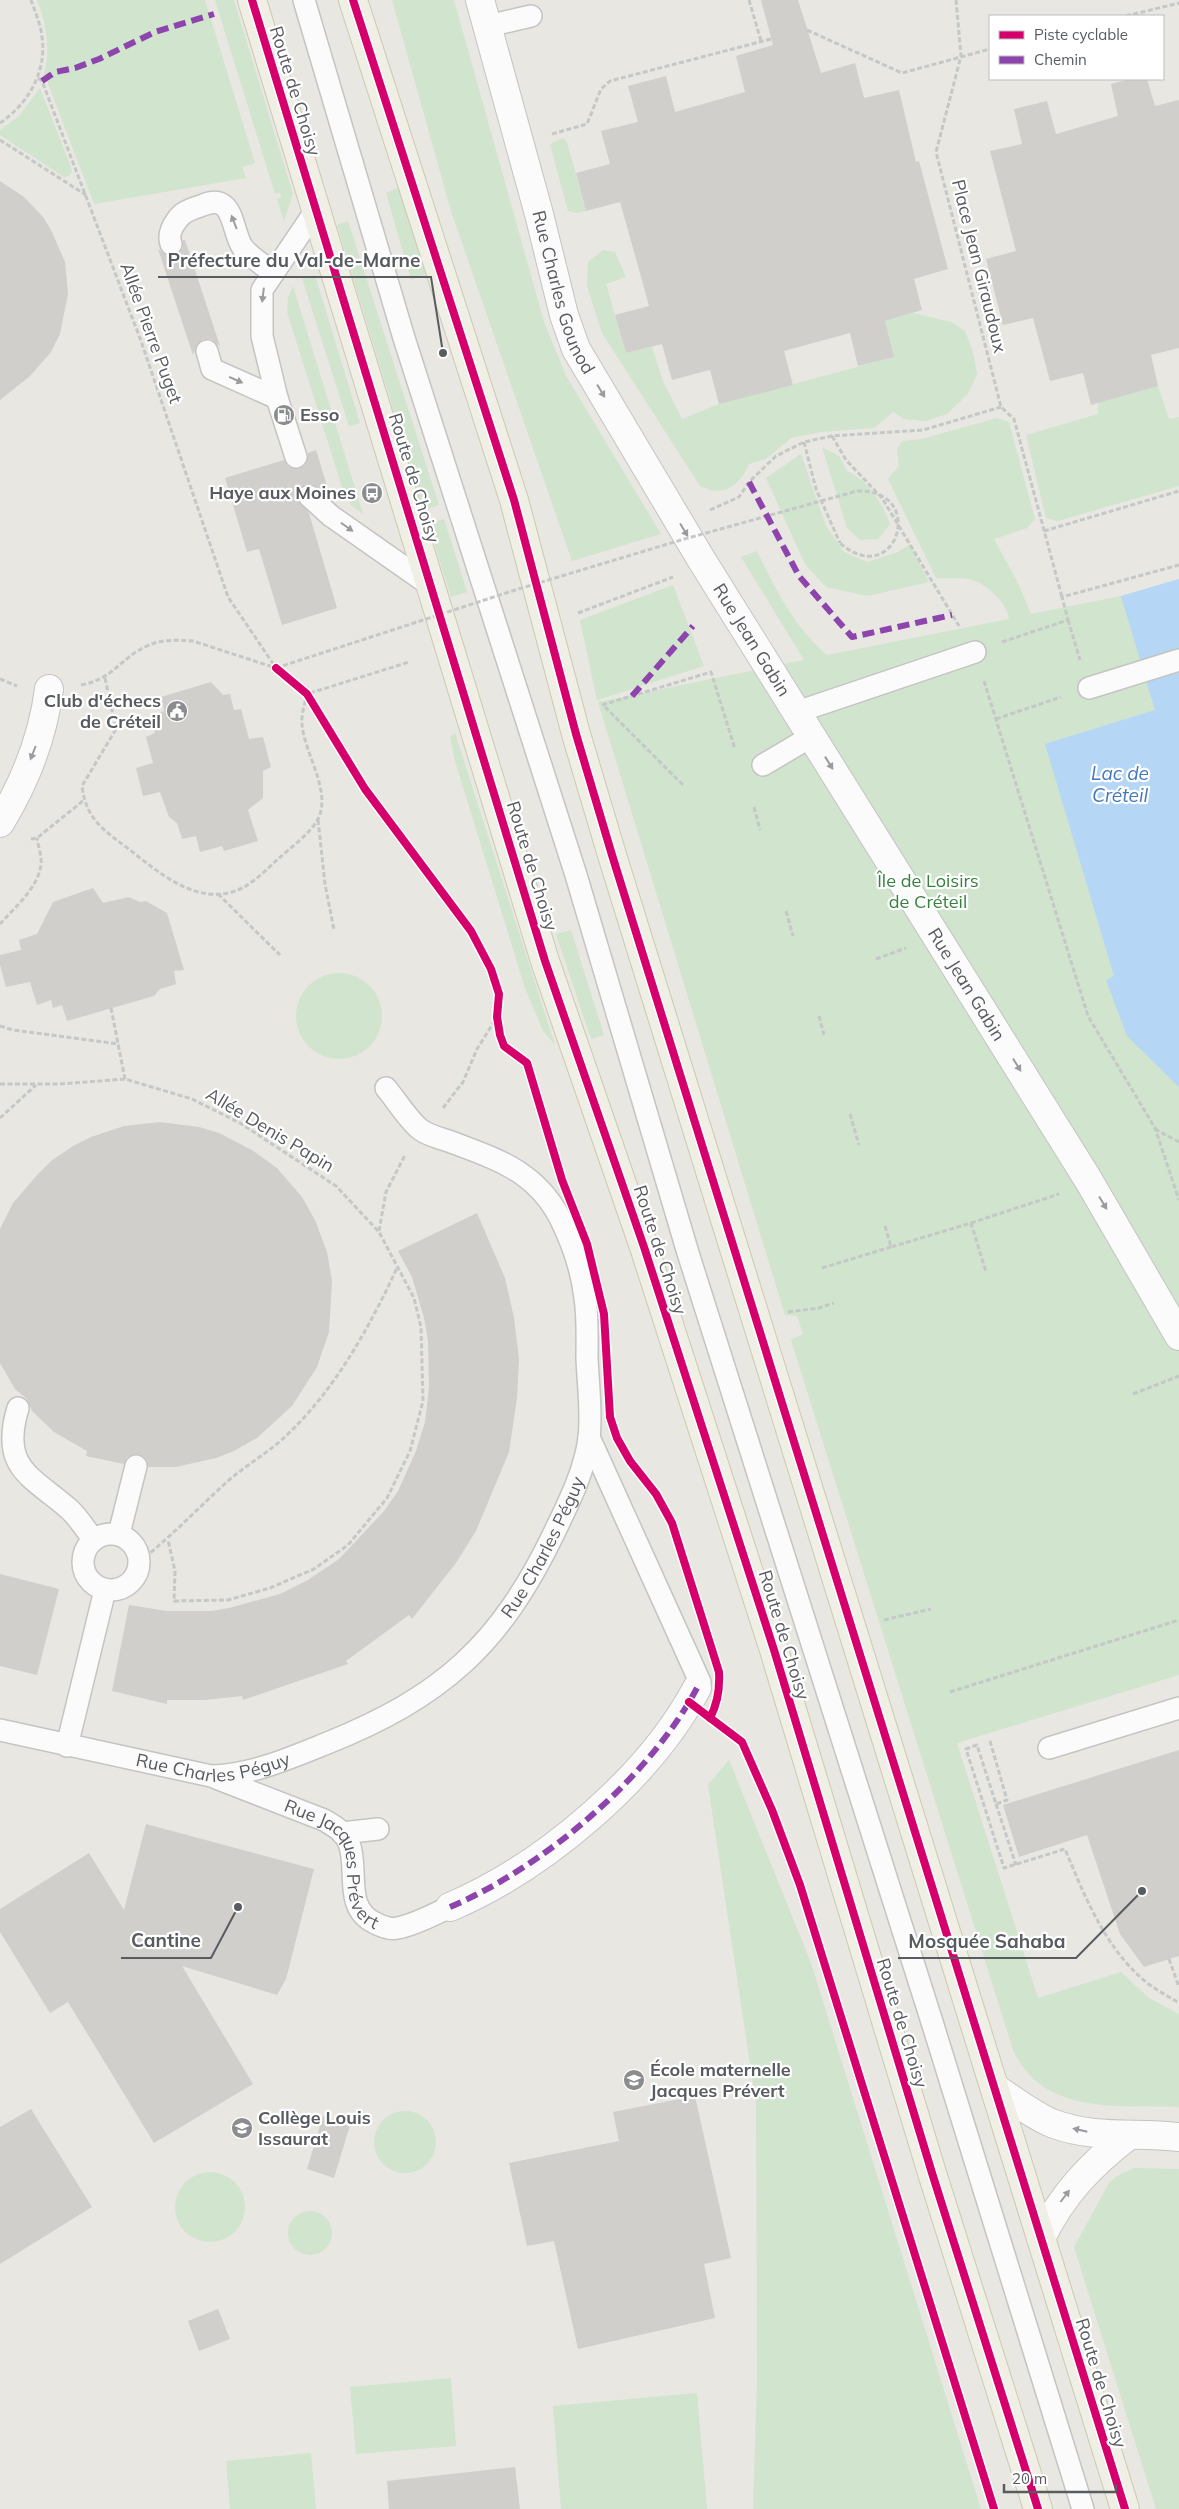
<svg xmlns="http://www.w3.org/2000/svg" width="1179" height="2509" viewBox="0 0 1179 2509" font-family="Mulish,sans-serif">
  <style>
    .green { fill: #d0e4ce }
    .water { fill: #b5d6f4 }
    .building { fill: #d0cfcc }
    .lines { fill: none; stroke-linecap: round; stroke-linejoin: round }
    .service-casing { stroke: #c4c4c3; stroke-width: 24 }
    .minor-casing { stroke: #c4c4c3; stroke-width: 30 }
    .primary-casing { stroke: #cfc8b0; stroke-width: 30 }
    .path { stroke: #c4c8c6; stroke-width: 3; stroke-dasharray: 5 2.5; stroke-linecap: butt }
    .service { stroke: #fcfbfb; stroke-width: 21 }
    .minor { stroke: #fcfbfb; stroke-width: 28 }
    .primary { stroke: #f0efe5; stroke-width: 28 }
    .path-bridge { stroke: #c4c8c6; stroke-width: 3; stroke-dasharray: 5 2.5; stroke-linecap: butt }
    .quiet { stroke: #8e44ad; stroke-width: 6; stroke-dasharray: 12 6; stroke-linecap: butt }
    .cycleway-casing { stroke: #fff; stroke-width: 11 }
    .cycleway { stroke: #d6006c; stroke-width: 8 }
    .oneway { fill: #9a9b9e }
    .labels { text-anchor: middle; stroke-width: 4.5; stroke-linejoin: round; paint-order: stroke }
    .street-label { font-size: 18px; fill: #585b60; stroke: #fff }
    .poi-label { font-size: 18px; font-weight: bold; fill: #585b60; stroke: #fff; text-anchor: start }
    .park-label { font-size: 18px; fill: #37803e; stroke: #fff }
    .water-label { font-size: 19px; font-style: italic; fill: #4378bc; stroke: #fff }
    .leader { fill: none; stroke: #585b60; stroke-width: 2 }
    .callout-dot { fill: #585b60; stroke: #fff; stroke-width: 2 }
    .callout-label { font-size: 19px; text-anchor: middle; font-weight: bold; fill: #585b60; stroke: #fff; stroke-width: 4.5; stroke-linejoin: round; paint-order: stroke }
  </style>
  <rect width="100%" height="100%" fill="#e8e7e2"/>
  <g class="green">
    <path d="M 37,0 L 205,0 L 255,163 L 242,167 L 246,178 L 94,204 L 44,73 C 51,50 46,22 37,0 Z"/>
    <polygon points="215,0 234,0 293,194 284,221 277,199 281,197 280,192 275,194"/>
    <polygon points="392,0 454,0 544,322 566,376 661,534 572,561 451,211"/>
    <polygon points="40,88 71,167 72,172 69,176 64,177 0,135 0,130 19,116"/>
    <polygon points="563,138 567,142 586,211 577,213 568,211 550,144"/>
    <polygon points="398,188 426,274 411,280 386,193"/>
    <polygon points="348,221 439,505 424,510 337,225"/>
    <path d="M 603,250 L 615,252 L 626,277 L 606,284 L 626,353 L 652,347 L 663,381 L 682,419 L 719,404 L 894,357 L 885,321 L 913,313 L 951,322 L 965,331 L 973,352 L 977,374 L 968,394 L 947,414 L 925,421 L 904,419 L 893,412 L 874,428 L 821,432 L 791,438 L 766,459 L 749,464 C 740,486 722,498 700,486 L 602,333 L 587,286 L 588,262 Z"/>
    <polygon points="315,275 360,423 349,426 302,278"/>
    <polygon points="293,286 363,514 351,505 342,487 287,312 288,298"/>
    <polygon points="1158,386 1169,419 1179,417 1179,486 1058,521 1046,518 1026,435 1098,414 1098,403"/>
    <path d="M 997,418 L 1009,422 L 1035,519 L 1027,528 L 994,539 L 1017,581 L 1031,614 L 1121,596 L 1179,579 L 1179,1675 L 957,1743 L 1038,1998 L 1121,1972 L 1149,1998 L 1179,2014 L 1179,2107 C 1119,2105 1043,2116 1013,2050 L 791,1340 L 803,1334 L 797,1316 L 785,1315 L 598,702 L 804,660 L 741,557 L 757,551 C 776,590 794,627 827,655 L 1009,619 C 1008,604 987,584 972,580 C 962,577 947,579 936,578 L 888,479 L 899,466 L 897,449 L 902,441 L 922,439 Z"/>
    <path d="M 822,447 L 839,456 L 847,471 C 868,480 883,504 890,524 L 878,539 L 860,540 L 847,528 Z"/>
    <polygon points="801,454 826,526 844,552 867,562 898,552 910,544 929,582 867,596 826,587 805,564 766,478"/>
    <polygon points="444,519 467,592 451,597 428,524"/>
    <polygon points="673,585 704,666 597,700 580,620"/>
    <polygon points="455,733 555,1045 543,1031 525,988 455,761 450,737"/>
    <polygon points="571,930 604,1035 591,1039 556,934"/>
    <circle cx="339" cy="1016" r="43"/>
    <polygon points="729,1760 811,1963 981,2509 753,2509 757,2379 756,2104 708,1785"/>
    <circle cx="405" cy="2142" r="31"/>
    <polygon points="1134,2168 1179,2169 1179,2509 1156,2509 1074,2247 1109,2183 1117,2176"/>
    <circle cx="210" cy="2207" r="35"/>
    <circle cx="310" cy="2233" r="22"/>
    <polygon points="451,2378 456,2446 356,2454 350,2387"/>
    <polygon points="697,2393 707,2509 561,2509 553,2406"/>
    <polygon points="311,2453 316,2509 230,2509 226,2461"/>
  </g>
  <polygon class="water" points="1179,579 1179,1087 1127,1036 1106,980 1114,976 1045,744 1155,710 1121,596"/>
  <g class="building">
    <polygon points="761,0 798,0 821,73 855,63 864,98 899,90 916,162 919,161 948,269 914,279 922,310 885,321 894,357 858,366 850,333 784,351 793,385 719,404 710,370 672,380 662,344 626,353 615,315 649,306 640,273 620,202 586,211 576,173 610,164 601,131 638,122 628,86 666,76 675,112 745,92 736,56 773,45"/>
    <polygon points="1130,79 1147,79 1155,106 1179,100 1179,348 1151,355 1158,386 1091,405 1083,373 1050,381 1033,318 1003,325 986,259 1016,251 990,151 1022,144 1014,109 1047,101 1056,134 1118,116 1111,84"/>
    <polygon points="0,181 24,197 43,217 51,230 65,262 68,294 60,334 51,352 30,376 0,400"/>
    <polygon points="183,240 185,240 220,346 211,339 203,339 198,343 193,355 158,249 167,256 175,256 183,248"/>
    <polygon points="316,450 328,489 322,491 312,484 305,484 297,493 297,499 309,513 337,608 282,625 259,549 247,552 225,478 284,460 288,467 299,469 306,465 308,453"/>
    <polygon points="211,682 223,695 230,694 234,710 241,709 249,739 263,737 271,767 263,771 263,798 248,810 258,841 224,851 222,846 200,852 196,836 182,839 177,823 169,817 160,792 143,796 136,768 153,763 146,737 155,733 151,716 164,711 161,697"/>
    <polygon points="93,888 103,903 129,897 140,902 146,901 167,913 184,970 174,971 176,984 160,989 154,996 67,1021 62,1005 53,1008 51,1000 37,1005 30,982 6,987 0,965 0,955 21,950 19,940 37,934 53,902"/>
    <polygon points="160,1122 199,1127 219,1133 252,1150 277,1168 302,1197 315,1220 327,1252 332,1281 329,1332 317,1367 292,1406 257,1438 234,1451 216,1458 176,1467 148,1467 145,1457 139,1454 127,1457 124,1464 86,1456 87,1451 54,1432 32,1411 27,1399 15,1389 0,1363 0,1229 13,1203 38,1174 51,1161 73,1146 91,1137 124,1126"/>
    <polygon points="477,1213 505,1278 514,1318 519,1359 517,1398 509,1452 476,1531 456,1563 412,1619 409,1615 346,1661 348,1664 243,1700 242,1696 205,1700 167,1700 167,1704 112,1691 129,1605 167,1611 212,1611 229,1608 280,1594 308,1580 339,1559 384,1511 398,1491 416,1451 425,1422 429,1387 428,1341 424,1318 412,1277 398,1251"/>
    <polygon points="0,1574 59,1589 37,1675 0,1666"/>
    <polygon points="1179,1750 1179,1956 1144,1967 1120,1934 1087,1835 1019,1857 1003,1805"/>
    <polygon points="146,1824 314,1869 286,1979 277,1995 182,1966 253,2084 154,2143 68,2002 50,2013 0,1932 0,1909 89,1853 124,1910"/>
    <polygon points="695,2096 731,2258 704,2264 715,2318 578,2349 554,2241 527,2246 509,2163 619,2141 613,2112"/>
    <polygon points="31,2109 92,2207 0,2264 0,2127"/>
    <polygon points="323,2116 350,2125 334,2178 307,2169"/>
    <polygon points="218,2309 230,2339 199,2351 188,2321"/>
    <polygon points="515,2467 520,2509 389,2509 387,2481"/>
  </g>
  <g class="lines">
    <g class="service-casing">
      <g id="service">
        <polyline points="304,0 404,338 576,875 688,1253 932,2022 1083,2509"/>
        <polyline points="488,26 531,16"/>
        <path d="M 171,244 C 168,235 171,228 177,220 C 183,211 192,209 203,205 C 235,192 231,231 243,248 C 250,257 264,265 273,273"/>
        <polyline points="207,351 212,369 277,398"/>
        <polyline points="296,457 277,398 262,336 262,290 316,210"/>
        <polyline points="309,496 331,516 431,586"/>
        <polyline points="1089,688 1179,660"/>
        <polyline points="797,712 975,652"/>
        <polyline points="763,765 812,736"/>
        <path d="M 18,1408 C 0,1468 31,1476 69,1509 C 78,1517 86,1530 93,1539"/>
        <polyline points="589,1437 700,1682 697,1688"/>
        <circle cx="111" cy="1562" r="28"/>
        <polyline points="119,1534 136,1466"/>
        <path id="s1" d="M 0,1730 L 211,1776 C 251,1775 288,1759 325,1744 C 442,1697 500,1646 555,1531 C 569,1502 585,1470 589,1438 C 592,1412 588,1384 587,1358 C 587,1338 588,1318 585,1298 C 582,1272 572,1242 560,1218 C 536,1172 499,1160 454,1143 C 444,1139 429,1136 421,1130 C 408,1120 397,1101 386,1088"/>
        <polyline points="67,1746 105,1590"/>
        <polyline points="1049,1748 1179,1708"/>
        <path id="s2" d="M 216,1778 L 324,1820 C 334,1826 345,1832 349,1843 C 359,1870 343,1908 375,1923 C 381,1926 390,1930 397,1928 C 415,1925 434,1914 450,1907"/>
        <polyline points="342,1833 378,1829"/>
      </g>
    </g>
    <g class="minor-casing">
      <g id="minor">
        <path id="s3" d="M 480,0 L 539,214 L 564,315 L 576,349 L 701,559 L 1089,1181 L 1179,1336"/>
        <path d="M 0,823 C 25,782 43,736 49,689"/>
        <path d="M 450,1907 C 544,1867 649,1778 697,1688"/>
        <path d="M 995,2088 C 1012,2099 1035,2117 1054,2124 C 1095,2139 1137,2132 1179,2137"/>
        <path d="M 1041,2238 C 1062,2195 1090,2165 1128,2136"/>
      </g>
    </g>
    <g class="primary-casing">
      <g id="primary">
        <polyline points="252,0 545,961 644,1247 774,1650 932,2173 1038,2509"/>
        <polyline points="353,0 514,500 576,734 612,855 1125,2509"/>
      </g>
    </g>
    <g class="path">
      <polyline points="749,0 761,41"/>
      <polyline points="956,0 961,56 936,152 1001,407 1014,419 1062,597"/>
      <polyline points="1126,16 1179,3"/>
      <polyline points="807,30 902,73 990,49"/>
      <polyline points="38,78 42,81 141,341 228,597 276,668"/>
      <path d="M 0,123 C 28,104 47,72 42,37 C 41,25 35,12 31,0"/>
      <polyline points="552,134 587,124 601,89 610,81 771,39"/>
      <polyline points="0,140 86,195"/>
      <polyline points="832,436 846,460 882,498 959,626"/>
      <polyline points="804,442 816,489 840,543"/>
      <polyline points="710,510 739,497 749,482 776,456 804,442 832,436 923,430 1001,407"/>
      <polyline points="1044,531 1179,491"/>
      <polyline points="578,613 673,577"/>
      <polyline points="1068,620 1080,660"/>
      <polyline points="1002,642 1068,620 1062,597 1179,565"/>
      <path d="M 105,678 L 116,729 L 82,786 C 86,820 105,831 130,850 C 158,872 196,905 235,891 C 251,886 266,870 278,859 C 290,848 310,834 318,819 C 332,791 304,753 302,724 C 301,715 305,703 307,694 L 409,662"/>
      <polyline points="0,679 17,686"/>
      <polyline points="984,681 1088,1016 1155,1128 1179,1200"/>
      <path d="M 81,685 C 114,679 120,658 147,646 C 161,639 177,640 193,641 L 276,668 L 307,694 L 365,789 L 471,931 L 496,981 L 500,1006 L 497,1017 L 504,1046 L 527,1063"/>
      <polyline points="602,705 711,672 735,749"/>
      <polyline points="605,707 683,785"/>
      <polyline points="996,719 1061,697"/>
      <polyline points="754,807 760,830"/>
      <polyline points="318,820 325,884 334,930"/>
      <polyline points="31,839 37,838 84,800"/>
      <polyline points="218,894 280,955"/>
      <polyline points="786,911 793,936"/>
      <path d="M 0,924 C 14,908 38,888 41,865 C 42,856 38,846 37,838"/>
      <polyline points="876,959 906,948"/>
      <polyline points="111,1008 125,1079"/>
      <polyline points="819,1016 824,1035"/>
      <polyline points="0,1026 13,1030 119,1044"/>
      <polyline points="0,1084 60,1084 125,1079 192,1099 240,1123 336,1186 379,1232 414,1298 421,1327 423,1401 410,1451 387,1498 348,1545 314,1569 270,1588 228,1600 174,1601 175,1571 168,1540"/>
      <polyline points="443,1108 463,1082 477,1049 497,1017"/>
      <polyline points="850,1114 859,1145"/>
      <polyline points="0,1118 36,1085"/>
      <polyline points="1155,1129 1179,1142"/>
      <polyline points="971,1223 1059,1194"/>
      <polyline points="885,1226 891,1247 971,1223 986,1272"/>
      <polyline points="379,1231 386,1192 405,1155"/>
      <polyline points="822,1268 891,1247"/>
      <polyline points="788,1312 819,1308 834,1303"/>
      <polyline points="1133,1394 1179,1376"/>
      <path d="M 139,1562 C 171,1537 199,1507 229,1480 C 249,1463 271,1451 289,1433 C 336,1388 370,1326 397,1268"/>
      <polyline points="884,1620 931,1609"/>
      <polyline points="950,1692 1179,1620"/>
      <path d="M 990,1741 L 1007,1800 L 996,1804 L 977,1745 L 966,1749 L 1004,1868 L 1065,1849 C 1085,1897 1105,1948 1146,1982 C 1156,1990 1168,1996 1179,2003"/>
      <polyline points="996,1804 1016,1865"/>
      <polyline points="1169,1959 1179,1987"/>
    </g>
    <use href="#service" class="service"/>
    <use href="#minor" class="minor"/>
    <use href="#primary" class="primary"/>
    <path class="path-bridge" d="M 276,668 L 512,591 L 681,540 L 857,491 C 929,489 896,592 840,543"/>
    <g class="quiet">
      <polyline points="42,81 55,72 75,68 99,59 155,32 214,14"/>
      <polyline points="749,482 799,576 852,637 952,615"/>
      <polyline points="632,696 693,626"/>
      <path d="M 450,1907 C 544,1867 649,1778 697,1688"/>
    </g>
    <g class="cycleway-casing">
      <g id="cycleway">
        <polyline points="252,0 545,961 644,1247 774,1650 932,2173 1038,2509"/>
        <polyline points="353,0 514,500 576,734 612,855 1125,2509"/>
        <path d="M 276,668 L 307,694 L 365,789 L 471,931 L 491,969 L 499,994 L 497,1017 L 500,1035 L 504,1046 L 527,1063 L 562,1180 L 587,1244 L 604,1314 L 610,1417 L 617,1438 L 630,1461 L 656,1494 L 672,1523 L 719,1672 C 720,1689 718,1703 710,1718"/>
        <polyline points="689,1702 742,1742 772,1810 800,1885 994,2509"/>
      </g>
    </g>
    <use href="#cycleway" class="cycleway"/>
  </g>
  <defs><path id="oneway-solid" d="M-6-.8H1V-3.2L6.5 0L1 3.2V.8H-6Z" transform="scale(1.25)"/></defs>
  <g class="oneway">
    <use href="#oneway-solid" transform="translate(234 222) rotate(-111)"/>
    <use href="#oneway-solid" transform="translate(263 295) rotate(97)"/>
    <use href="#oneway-solid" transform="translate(236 380) rotate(24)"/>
    <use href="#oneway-solid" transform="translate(601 391) rotate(59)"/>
    <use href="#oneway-solid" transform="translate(347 527) rotate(35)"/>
    <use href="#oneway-solid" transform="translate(684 530) rotate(59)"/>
    <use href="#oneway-solid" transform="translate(33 753) rotate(111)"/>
    <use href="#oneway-solid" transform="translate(829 763) rotate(58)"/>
    <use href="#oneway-solid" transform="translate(1017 1065) rotate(58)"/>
    <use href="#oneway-solid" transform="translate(1103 1203) rotate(59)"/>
    <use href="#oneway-solid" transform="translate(1080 2130) rotate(-167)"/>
    <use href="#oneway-solid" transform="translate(1065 2196) rotate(-53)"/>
  </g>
  <defs>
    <g id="fuel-disc" transform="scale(1.125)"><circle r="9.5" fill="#8a8c8e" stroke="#fff"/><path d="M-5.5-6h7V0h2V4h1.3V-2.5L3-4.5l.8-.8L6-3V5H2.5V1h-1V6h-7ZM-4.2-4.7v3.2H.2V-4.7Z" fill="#fff"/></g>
    <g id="bus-disc" transform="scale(1.125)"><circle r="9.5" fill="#8a8c8e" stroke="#fff"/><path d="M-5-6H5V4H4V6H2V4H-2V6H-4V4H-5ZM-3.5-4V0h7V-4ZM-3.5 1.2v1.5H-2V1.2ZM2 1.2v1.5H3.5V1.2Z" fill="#fff"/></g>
    <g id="civic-disc" transform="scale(1.125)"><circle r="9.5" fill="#8a8c8e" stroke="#fff"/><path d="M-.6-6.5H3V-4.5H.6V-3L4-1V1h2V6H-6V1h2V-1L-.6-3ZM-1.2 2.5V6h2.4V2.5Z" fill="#fff"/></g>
    <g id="school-disc" transform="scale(1.125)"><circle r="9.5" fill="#8a8c8e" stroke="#fff"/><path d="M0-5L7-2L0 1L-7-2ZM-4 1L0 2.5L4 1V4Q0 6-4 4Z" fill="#fff"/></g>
  </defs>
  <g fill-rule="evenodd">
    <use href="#fuel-disc" x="284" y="415"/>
    <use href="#bus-disc" x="372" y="493"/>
    <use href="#civic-disc" x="177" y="711"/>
    <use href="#school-disc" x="634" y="2080"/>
    <use href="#school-disc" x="242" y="2128"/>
  </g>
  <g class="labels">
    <g class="street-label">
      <text transform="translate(295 91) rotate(73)" y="6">Route de Choisy</text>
      <text transform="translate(979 266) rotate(76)" y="6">Place Jean Giraudoux</text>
      <text dy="6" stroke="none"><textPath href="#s3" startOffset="304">Rue Charles Gounod</textPath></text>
      <text transform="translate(151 333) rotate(70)" y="6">Allée Pierre Puget</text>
      <text transform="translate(414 478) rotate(73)" y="6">Route de Choisy</text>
      <text dy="6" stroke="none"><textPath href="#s3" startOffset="702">Rue Jean Gabin</textPath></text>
      <text transform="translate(532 866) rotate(73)" y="6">Route de Choisy</text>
      <text dy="6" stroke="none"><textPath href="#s3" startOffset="1108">Rue Jean Gabin</textPath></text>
      <text transform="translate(270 1130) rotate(31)" y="6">Allée Denis Papin</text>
      <text transform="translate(660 1250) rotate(72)" y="6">Route de Choisy</text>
      <text dy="6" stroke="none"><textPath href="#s1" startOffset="638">Rue Charles Péguy</textPath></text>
      <text transform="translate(784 1635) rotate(73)" y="6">Route de Choisy</text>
      <text dy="6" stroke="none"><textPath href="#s1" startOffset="218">Rue Charles Péguy</textPath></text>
      <text dy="6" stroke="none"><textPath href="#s2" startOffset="158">Rue Jacques Prévert</textPath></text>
      <text transform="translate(902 2023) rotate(73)" y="6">Route de Choisy</text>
      <text transform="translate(1101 2383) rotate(73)" y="6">Route de Choisy</text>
    </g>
    <g class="poi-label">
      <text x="300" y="421">Esso</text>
      <text x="356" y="499" text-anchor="end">Haye aux Moines</text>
      <text x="161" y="707" text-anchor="end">Club d'échecs<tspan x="161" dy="21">de Créteil</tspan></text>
      <text x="650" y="2076">École maternelle<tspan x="650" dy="21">Jacques Prévert</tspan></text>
      <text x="258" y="2124">Collège Louis<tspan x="258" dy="21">Issaurat</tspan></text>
    </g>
    <g class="park-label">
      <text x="928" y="887">Île de Loisirs<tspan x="928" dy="21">de Créteil</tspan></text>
    </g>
    <g class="water-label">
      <text x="1120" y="780">Lac de<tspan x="1120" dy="22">Créteil</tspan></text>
    </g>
  </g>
  <path class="leader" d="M443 353L431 277H158M238 1907L211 1958H121M1142 1891L1076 1958H898"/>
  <g class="callout-dot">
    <circle cx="443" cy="353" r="5"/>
    <circle cx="238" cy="1907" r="5"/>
    <circle cx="1142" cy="1891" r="5"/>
  </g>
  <g class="callout-label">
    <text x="294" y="267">Préfecture du Val-de-Marne</text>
    <text x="166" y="1947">Cantine</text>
    <text x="987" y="1948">Mosquée Sahaba</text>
  </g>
  <rect x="989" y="15" width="175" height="65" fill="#ffffff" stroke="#bcbdbf"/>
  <rect x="999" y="31" width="25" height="8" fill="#d6006c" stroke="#bcbdbf"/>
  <text x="1034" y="40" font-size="15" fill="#585b60">Piste cyclable</text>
  <rect x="999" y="56" width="25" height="8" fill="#8e44ad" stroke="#bcbdbf"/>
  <text x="1034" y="65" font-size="15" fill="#585b60">Chemin</text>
  <path d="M1004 2484v8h112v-8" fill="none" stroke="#585b60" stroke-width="2.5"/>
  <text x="1012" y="2484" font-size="15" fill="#585b60" stroke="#ffffff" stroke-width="4" paint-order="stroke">20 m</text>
</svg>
